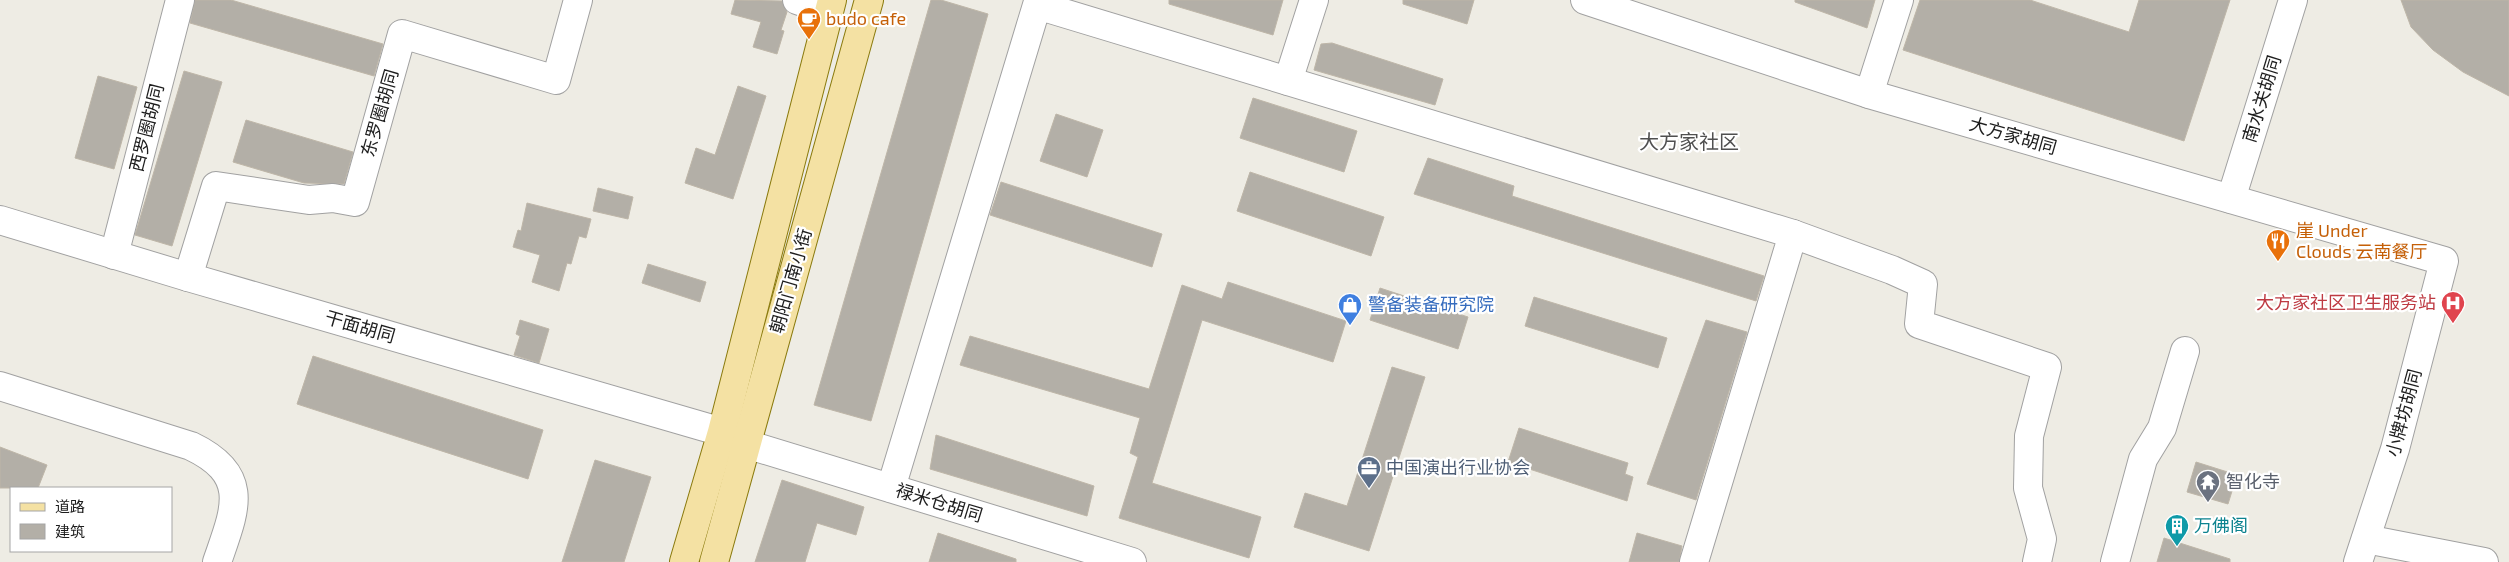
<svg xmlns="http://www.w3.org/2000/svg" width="2509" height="562" viewBox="0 0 2509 562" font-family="'Exo 2','Noto Sans SC',sans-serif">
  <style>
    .building { fill: #b3afa7; stroke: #beb6a8 }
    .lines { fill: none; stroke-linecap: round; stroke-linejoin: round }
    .minor-casing { stroke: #a1a1a1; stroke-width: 30 }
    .major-casing { stroke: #8a7a0d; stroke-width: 30 }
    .minor { stroke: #fff; stroke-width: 28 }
    .major { stroke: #f4e1a3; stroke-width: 28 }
    .labels { text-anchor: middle; stroke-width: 4.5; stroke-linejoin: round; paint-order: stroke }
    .food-label { font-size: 18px; fill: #c56008; stroke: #fff; text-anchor: start }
    .street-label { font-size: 18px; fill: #1d1d1d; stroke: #fff }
    .health-label { font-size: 18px; fill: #be3a42; stroke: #fff; text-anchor: end }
    .shop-label { font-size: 18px; fill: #366cbe; stroke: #fff; text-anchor: start }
    .service-label { font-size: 18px; fill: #4e5e75; stroke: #fff; text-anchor: start }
    .worship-label { font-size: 18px; fill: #5b616d; stroke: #fff; text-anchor: start }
    .culture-label { font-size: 18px; fill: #0d838f; stroke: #fff; text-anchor: start }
    .quarter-label { font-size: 20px; fill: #505050; stroke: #fff }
  </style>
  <rect width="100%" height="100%" fill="#eeece4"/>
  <g class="building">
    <polygon points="195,0 231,0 383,44 374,76 190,23"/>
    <polygon points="735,0 782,1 787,12 781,30 784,31 777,54 753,47 761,22 731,14"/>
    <polygon points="931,0 941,0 988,14 871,421 814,405"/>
    <polygon points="1169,0 1283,0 1273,35 1169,4"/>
    <polygon points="1403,0 1474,0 1467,24 1403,4"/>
    <polygon points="1795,0 1875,0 1867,28 1795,2"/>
    <polygon points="1920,0 2030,0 2129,32 2139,0 2230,0 2184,141 1903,50"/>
    <polygon points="2401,0 2509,0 2509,96 2463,72 2433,50 2411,27"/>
    <polygon points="1332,43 1443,79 1435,105 1314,70 1321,44"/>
    <polygon points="184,71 222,82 172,246 135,235"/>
    <polygon points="98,76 137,87 114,169 75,158"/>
    <polygon points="738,86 766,96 733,199 685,183 696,148 715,155"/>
    <polygon points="1253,98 1357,131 1344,172 1240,138"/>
    <polygon points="1056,114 1103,130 1087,177 1040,161"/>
    <polygon points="246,120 353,152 344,184 304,183 233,162"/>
    <polygon points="1428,158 1514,186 1512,196 1764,276 1756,301 1414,194"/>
    <polygon points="1250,172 1384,217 1371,256 1237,211"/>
    <polygon points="1001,182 1162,234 1152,267 990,215"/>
    <polygon points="598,188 633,197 628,219 593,211"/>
    <polygon points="527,203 591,219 586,238 579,236 571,264 567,263 559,291 532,282 540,255 513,247 518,230 521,231"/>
    <polygon points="648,264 706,282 700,302 642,283"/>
    <polygon points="1228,282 1346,321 1333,362 1202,320 1152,483 1261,517 1249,558 1119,518 1138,457 1130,453 1140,418 960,365 970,336 1149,389 1182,285 1222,299"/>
    <polygon points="1380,288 1468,317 1458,349 1370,320"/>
    <polygon points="1534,297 1667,338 1658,368 1525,326"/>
    <polygon points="520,320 549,329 539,363 514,355 520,336 516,334"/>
    <polygon points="1706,320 1747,332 1696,500 1647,484"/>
    <polygon points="313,356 543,430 528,479 297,404"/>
    <polygon points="1392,367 1425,377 1369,551 1294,527 1305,493 1347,506"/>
    <polygon points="1519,428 1628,463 1625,474 1633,477 1627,501 1508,462"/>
    <polygon points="936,435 1094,486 1087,516 930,469"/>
    <polygon points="0,447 47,465 38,488 0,488"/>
    <polygon points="595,460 651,477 624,562 562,562"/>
    <polygon points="2196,462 2237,475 2228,504 2187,492"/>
    <polygon points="782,480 864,507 856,535 817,523 805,562 755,562"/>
    <polygon points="938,533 1016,559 1016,562 929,562"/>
    <polygon points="1637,533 1682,546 1679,562 1629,562"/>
    <polygon points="2164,538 2230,559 2230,562 2157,562"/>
  </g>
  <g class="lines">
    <g class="minor-casing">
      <g id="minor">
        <polyline points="797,0 829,11"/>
        <polyline points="1585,0 1869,94 2444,261 2395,449 2358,562"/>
        <polyline points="1288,81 1314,0"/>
        <polyline points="1869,94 1899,0"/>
        <polyline points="2231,199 2293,0"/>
        <polyline points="0,220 188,277 722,432"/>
        <polyline points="1793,234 1892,270 1923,284 1919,324 2047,367 2029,436 2028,488 2042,539 2037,562"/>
        <polyline points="114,255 180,0"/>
        <polyline points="188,277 216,186 309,200 333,198 355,202 402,34 556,80 578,0"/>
        <path d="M 0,386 L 191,446 C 252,475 235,510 217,562"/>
        <polyline points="746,444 1132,562"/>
        <polyline points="891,488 1037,5 1793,234 1694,562"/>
        <polyline points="2366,539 2484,562"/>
        <polyline points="2115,562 2143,459 2162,428 2185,351"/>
      </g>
    </g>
    <g class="major-casing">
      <g id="major">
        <polyline points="684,562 722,432 832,0"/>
        <polyline points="714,562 869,0"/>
      </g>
    </g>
    <use href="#minor" class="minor"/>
    <use href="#major" class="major"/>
  </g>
  <defs>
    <g id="cafe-pin" transform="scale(1.25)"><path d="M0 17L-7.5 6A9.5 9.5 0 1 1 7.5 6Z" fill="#e8710a" stroke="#fff"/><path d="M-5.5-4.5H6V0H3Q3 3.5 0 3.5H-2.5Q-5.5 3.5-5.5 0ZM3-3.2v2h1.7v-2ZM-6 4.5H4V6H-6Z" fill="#fff"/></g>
    <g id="restaurant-pin" transform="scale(1.25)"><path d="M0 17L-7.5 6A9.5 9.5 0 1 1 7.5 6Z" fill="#e8710a" stroke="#fff"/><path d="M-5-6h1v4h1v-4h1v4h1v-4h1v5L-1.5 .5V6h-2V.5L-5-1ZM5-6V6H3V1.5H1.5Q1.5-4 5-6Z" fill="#fff"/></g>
    <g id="hospital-pin" transform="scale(1.25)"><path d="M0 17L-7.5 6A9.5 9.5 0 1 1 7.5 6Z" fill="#e0444e" stroke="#fff"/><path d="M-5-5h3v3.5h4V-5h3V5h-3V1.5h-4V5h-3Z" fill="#fff"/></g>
    <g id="shop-pin" transform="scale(1.25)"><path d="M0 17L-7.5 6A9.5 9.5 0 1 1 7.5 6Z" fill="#3f7fe0" stroke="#fff"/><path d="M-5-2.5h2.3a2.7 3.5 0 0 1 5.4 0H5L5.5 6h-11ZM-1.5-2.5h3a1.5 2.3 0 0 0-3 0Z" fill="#fff"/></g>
    <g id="office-pin" transform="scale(1.25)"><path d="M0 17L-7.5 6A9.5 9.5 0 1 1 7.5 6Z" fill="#5c6f8a" stroke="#fff"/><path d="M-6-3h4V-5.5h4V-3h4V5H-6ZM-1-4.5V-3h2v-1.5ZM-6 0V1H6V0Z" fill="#fff"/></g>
    <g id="temple-pin" transform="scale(1.25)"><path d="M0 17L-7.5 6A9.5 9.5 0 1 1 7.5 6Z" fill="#6b7280" stroke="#fff"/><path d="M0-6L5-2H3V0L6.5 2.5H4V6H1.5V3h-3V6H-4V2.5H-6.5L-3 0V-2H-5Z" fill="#fff"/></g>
    <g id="building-pin" transform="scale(1.25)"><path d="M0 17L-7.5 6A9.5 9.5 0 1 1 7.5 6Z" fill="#0f9aa8" stroke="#fff"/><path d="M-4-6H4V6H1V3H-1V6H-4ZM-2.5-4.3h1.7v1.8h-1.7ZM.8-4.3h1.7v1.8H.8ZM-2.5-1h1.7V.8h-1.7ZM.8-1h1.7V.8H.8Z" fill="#fff"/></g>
  </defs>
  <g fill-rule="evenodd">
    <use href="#cafe-pin" x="809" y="19"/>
    <use href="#restaurant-pin" x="2278" y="241"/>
    <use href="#hospital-pin" x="2453" y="303"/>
    <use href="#shop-pin" x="1350" y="305"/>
    <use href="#office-pin" x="1369" y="468"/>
    <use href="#temple-pin" x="2208" y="482"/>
    <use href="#building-pin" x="2177" y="526"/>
  </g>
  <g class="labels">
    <g class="food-label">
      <text x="826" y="25">budo cafe</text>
      <text x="2296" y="237">崖 Under<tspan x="2296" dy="21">Clouds 云南餐厅</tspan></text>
    </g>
    <g class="street-label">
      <text transform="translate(2262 99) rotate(-73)" y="6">南水关胡同</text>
      <text transform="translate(380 113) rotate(-74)" y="6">东罗圈胡同</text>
      <text transform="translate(147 128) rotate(-76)" y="6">西罗圈胡同</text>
      <text transform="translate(2013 136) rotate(16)" y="6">大方家胡同</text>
      <text transform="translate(791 281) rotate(-74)" y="6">朝阳门南小街</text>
      <text transform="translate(360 327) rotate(16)" y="6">干面胡同</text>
      <text transform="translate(2404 413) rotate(-75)" y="6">小牌坊胡同</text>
      <text transform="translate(939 503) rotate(17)" y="6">禄米仓胡同</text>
    </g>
    <g class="health-label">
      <text x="2436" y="309">大方家社区卫生服务站</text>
    </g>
    <g class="shop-label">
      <text x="1368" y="311">警备装备研究院</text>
    </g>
    <g class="service-label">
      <text x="1386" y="474">中国演出行业协会</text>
    </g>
    <g class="worship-label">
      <text x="2226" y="488">智化寺</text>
    </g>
    <g class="culture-label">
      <text x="2194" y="532">万佛阁</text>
    </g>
    <g class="quarter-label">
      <text x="1689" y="149">大方家社区</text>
    </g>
  </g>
  <rect x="10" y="487" width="162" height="65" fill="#ffffff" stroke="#a5a5a5"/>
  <rect x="20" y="503" width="25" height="8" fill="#f4e1a3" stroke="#a5a5a5"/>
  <text x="55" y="512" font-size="15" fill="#1d1d1d">道路</text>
  <rect x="20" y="524" width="25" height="15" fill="#b3afa7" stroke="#a5a5a5"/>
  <text x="55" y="537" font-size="15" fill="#1d1d1d">建筑</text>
</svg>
